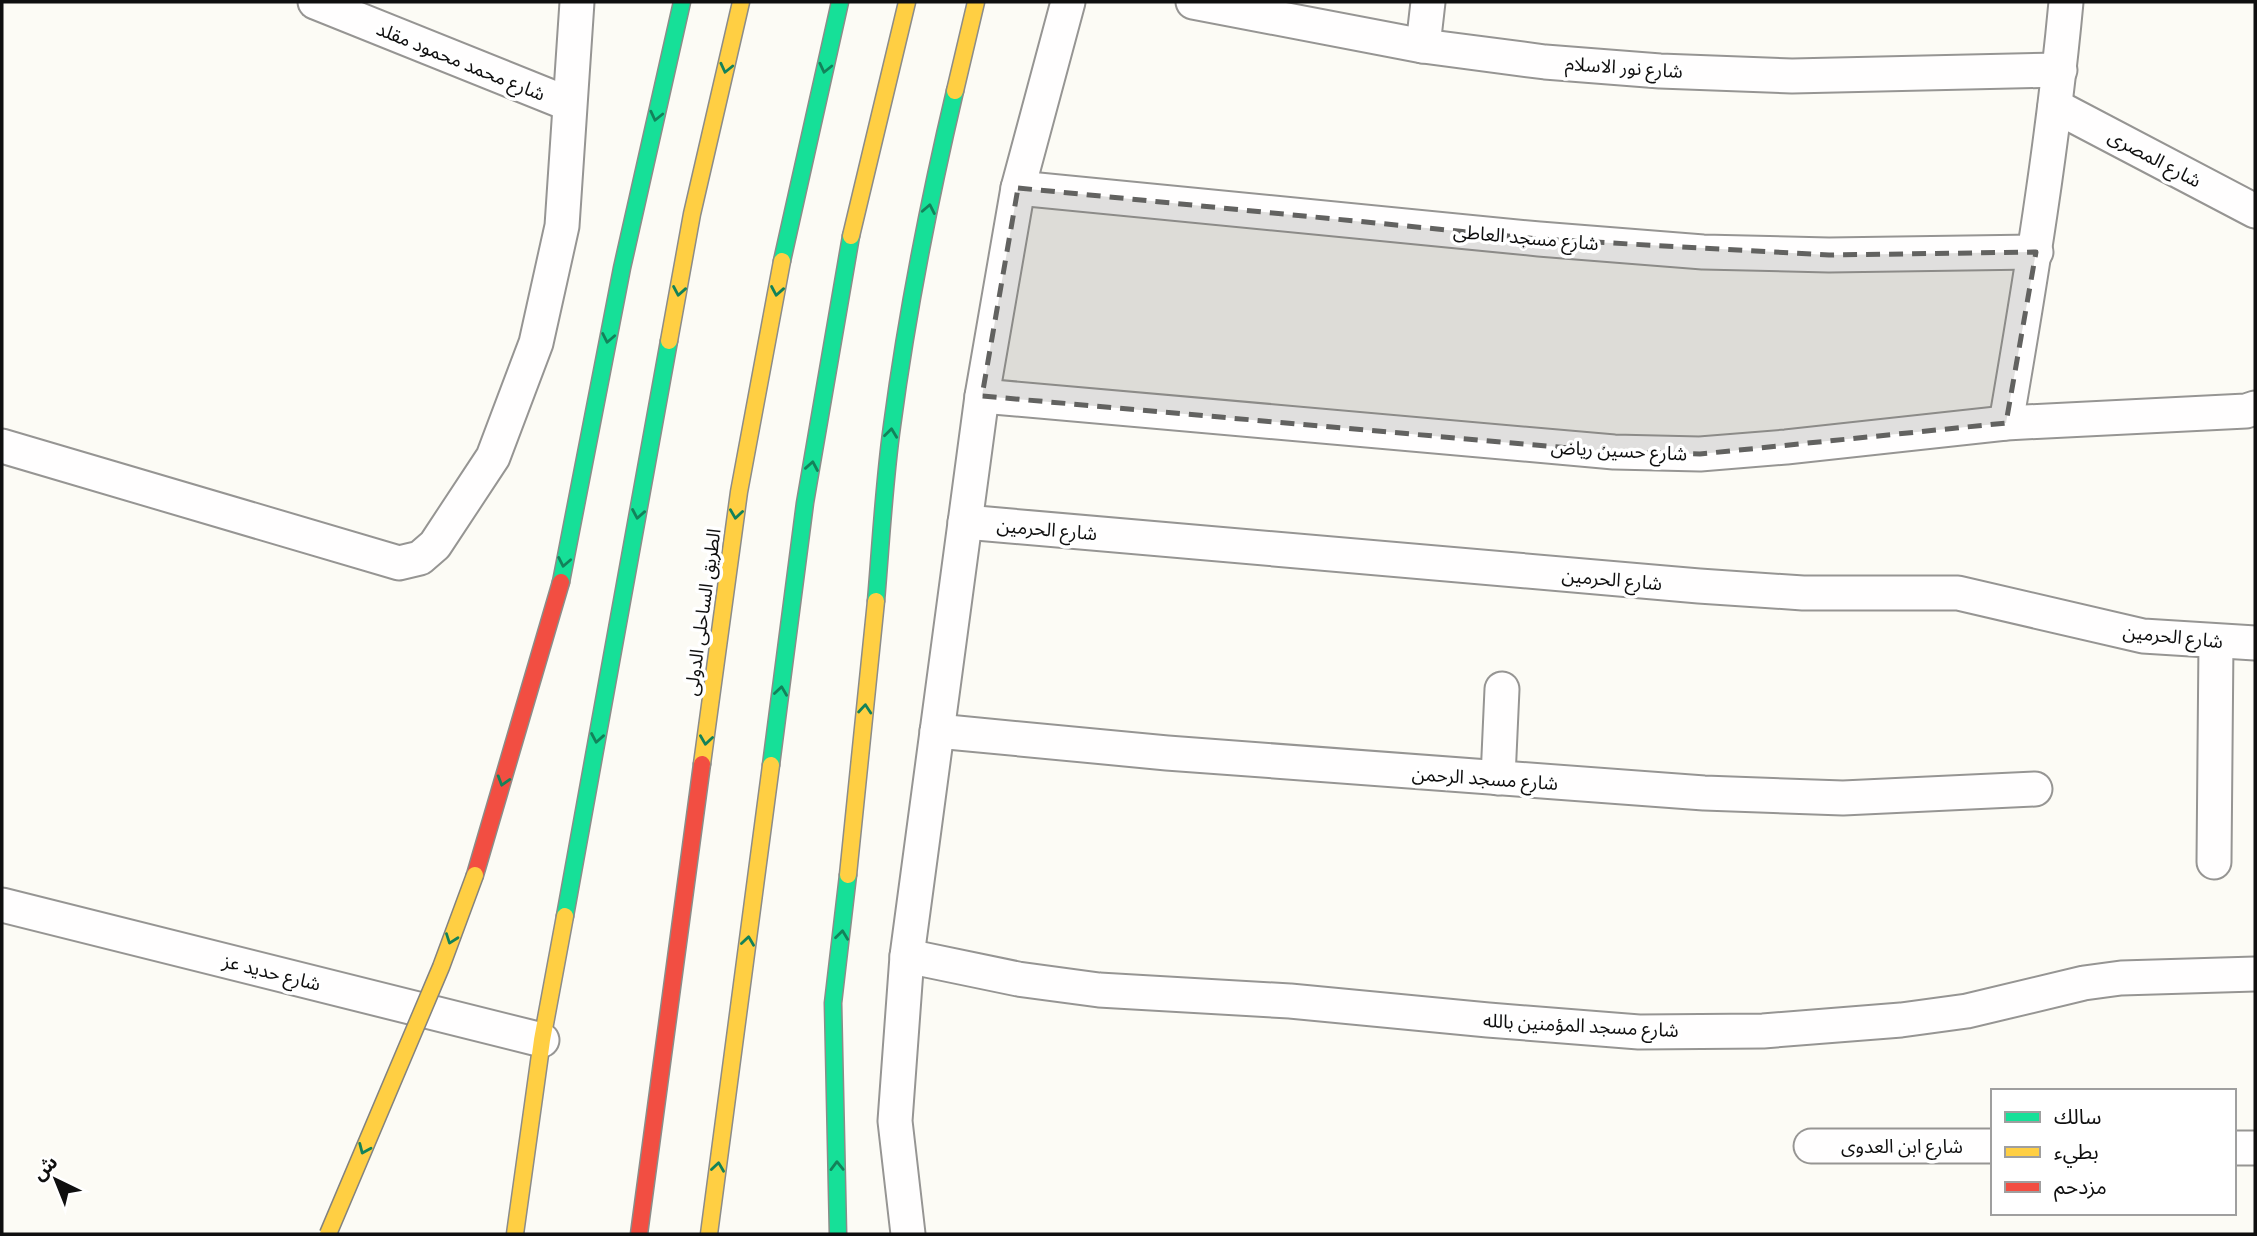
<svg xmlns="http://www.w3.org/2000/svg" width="2257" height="1236" viewBox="0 0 2257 1236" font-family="'IBM Plex Serif','Noto Sans Arabic',serif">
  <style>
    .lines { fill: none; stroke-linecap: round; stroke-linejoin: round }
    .street-casing { stroke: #969593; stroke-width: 37 }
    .fast-casing { stroke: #8c8c89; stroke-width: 19 }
    .slow-casing { stroke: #8c8c89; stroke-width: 19 }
    .jam-casing { stroke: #8c8c89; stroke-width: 19 }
    .street { stroke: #fffefe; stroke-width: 33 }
    .fast { stroke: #16e098; stroke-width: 16 }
    .slow { stroke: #ffcf43; stroke-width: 16 }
    .jam { stroke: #f24e42; stroke-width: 16 }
    .slow-bridge-casing { stroke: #838380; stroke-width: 19; stroke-linecap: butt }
    .slow-bridge { stroke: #ffcf43; stroke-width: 16 }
    .oneway { stroke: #13825a }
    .marked { fill: #626260; fill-opacity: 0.2; stroke: #626260; stroke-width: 5; stroke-dasharray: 14 9; stroke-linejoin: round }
    .labels { text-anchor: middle; stroke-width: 7; stroke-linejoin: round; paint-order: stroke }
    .street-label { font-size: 19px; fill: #0f0f0f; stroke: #fff }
  </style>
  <rect width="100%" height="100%" fill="#fcfbf5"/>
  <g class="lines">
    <g class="street-casing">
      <g id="street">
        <polyline points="315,2 569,104"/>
        <polyline points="1193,2 1423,46 1545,62 1660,71 1792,76 2060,70"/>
        <polyline points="1423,46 1428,2"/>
        <polyline points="2055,106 2255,211"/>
        <polyline points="1018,188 1539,239 1703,252 1829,255 2036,252"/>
        <polyline points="982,396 1614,452 1700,454 1786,447 2006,423 2246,411 2255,408"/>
        <path d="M 2006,423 C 2030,283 2053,143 2066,2"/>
        <polyline points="2,446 399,563 420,558 435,545 493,457 536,343 562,226 577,2"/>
        <polyline points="965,522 1699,586 1803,593 1958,593 2143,636 2255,643"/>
        <polyline points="937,731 1167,753 1704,793 1843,798 2035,789"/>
        <polyline points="1498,778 1502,689"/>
        <polyline points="2214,862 2216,642"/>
        <polyline points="2,905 542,1040"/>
        <polyline points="907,956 1018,979 1099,990 1290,1001 1488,1020 1639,1032 1763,1031 1901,1020 1967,1011 2084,983 2121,978 2255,974"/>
        <polyline points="1811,1146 1993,1146"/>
        <polyline points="2234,1148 2255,1148"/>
        <polyline points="908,1234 895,1121 907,956 982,396 1018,188 1068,2"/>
      </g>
    </g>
    <g class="fast-casing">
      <g id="fast">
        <polyline points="782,261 840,2"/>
        <polyline points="561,582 622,268 682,2"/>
        <path d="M 876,601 C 881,542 884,483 892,426 C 907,313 929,201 955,91"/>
        <polyline points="771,765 805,503 851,236"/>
        <polyline points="565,916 669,341"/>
        <polyline points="838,1234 833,1003 848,875"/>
      </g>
    </g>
    <g class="slow-casing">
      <g id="slow">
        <polyline points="955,91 976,2"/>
        <polyline points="851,236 907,2"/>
        <polyline points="669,341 692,214 741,2"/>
        <polyline points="702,764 739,492 782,261"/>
        <polyline points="848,875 876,601"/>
        <polyline points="515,1234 542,1040 565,916"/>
        <polyline points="709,1234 771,765"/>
      </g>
    </g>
    <g class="jam-casing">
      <g id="jam">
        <polyline points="475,875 561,582"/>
        <polyline points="639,1234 702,764"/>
      </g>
    </g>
    <use href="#street" class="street"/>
    <use href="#fast" class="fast"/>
    <use href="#slow" class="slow"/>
    <use href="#jam" class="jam"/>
    <g class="slow-bridge-casing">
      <polyline id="slow-bridge" points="328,1234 441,967 475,875"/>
    </g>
    <use href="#slow-bridge" class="slow-bridge"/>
  </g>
  <defs><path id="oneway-chevron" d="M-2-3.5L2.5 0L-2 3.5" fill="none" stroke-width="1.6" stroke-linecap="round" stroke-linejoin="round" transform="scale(1.75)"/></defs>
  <g class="oneway">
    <use href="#oneway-chevron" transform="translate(726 68) rotate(103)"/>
    <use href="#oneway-chevron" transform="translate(825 68) rotate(103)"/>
    <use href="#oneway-chevron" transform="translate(656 116) rotate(103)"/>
    <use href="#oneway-chevron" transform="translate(929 209) rotate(-79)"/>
    <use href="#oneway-chevron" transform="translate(679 291) rotate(100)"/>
    <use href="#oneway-chevron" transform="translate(777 291) rotate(100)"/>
    <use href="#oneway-chevron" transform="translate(608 338) rotate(101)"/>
    <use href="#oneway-chevron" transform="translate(891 433) rotate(-83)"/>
    <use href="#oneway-chevron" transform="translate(812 466) rotate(-80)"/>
    <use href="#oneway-chevron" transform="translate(638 514) rotate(100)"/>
    <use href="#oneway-chevron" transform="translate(736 514) rotate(98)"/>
    <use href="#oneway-chevron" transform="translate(564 562) rotate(101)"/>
    <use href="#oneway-chevron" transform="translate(781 691) rotate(-82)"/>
    <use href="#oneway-chevron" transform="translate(865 709) rotate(-85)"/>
    <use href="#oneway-chevron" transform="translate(597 738) rotate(100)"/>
    <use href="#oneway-chevron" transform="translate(706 740) rotate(98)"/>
    <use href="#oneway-chevron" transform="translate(503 781) rotate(107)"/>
    <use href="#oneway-chevron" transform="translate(842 935) rotate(-83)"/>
    <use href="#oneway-chevron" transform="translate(451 939) rotate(110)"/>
    <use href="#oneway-chevron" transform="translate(748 941) rotate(-82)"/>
    <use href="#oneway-chevron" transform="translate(364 1149) rotate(113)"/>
    <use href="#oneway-chevron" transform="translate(837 1166) rotate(-91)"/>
    <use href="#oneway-chevron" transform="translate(718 1167) rotate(-82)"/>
  </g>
  <path class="marked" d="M 1018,188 L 1539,239 L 1829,255 L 2036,252 L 2006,423 L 1700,454 L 1614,452 L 982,396 Z"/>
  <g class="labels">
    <g class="street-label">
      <text transform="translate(461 61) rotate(22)" y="7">شارع محمد محمود مقلد</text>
      <text transform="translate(1624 67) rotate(4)" y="7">شارع نور الاسلام</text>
      <text transform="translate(2155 158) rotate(28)" y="7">شارع المصرى</text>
      <text transform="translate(1526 237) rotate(5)" y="7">شارع مسجد العاطى</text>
      <text transform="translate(1619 450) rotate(3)" y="7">شارع حسين رياض</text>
      <text transform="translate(1047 529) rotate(5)" y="7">شارع الحرمين</text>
      <text transform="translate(1612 579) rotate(5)" y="7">شارع الحرمين</text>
      <text transform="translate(702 612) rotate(-82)" y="7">الطريق الساحلى الدولى</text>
      <text transform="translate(2173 636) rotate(6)" y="7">شارع الحرمين</text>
      <text transform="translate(1485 778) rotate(4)" y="7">شارع مسجد الرحمن</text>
      <text transform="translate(272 972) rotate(14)" y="7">شارع حديد عز</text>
      <text transform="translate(1581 1025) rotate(3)" y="7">شارع مسجد المؤمنين بالله</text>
      <text x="1902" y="1153">شارع ابن العدوى</text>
    </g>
  </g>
  <rect width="2257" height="1236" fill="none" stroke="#0f0f0f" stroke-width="7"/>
  <rect x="1991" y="1089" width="245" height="126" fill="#ffffff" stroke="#9f9f9f" stroke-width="2"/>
  <rect x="2005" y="1112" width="35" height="10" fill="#16e098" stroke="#9f9f9f" stroke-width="2"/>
  <text x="2054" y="1124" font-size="21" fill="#0f0f0f">سالك</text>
  <rect x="2005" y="1147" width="35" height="10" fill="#ffcf43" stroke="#9f9f9f" stroke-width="2"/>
  <text x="2054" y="1159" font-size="21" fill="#0f0f0f">بطيء</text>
  <rect x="2005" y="1182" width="35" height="10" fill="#f24e42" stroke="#9f9f9f" stroke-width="2"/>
  <text x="2054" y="1194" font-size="21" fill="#0f0f0f">مزدحم</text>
  <g transform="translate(56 1180) rotate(317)" stroke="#ffffff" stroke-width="5" paint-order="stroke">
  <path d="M0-5L12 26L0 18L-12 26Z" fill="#0f0f0f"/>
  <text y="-10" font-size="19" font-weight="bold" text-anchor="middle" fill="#0f0f0f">ش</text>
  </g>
</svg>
